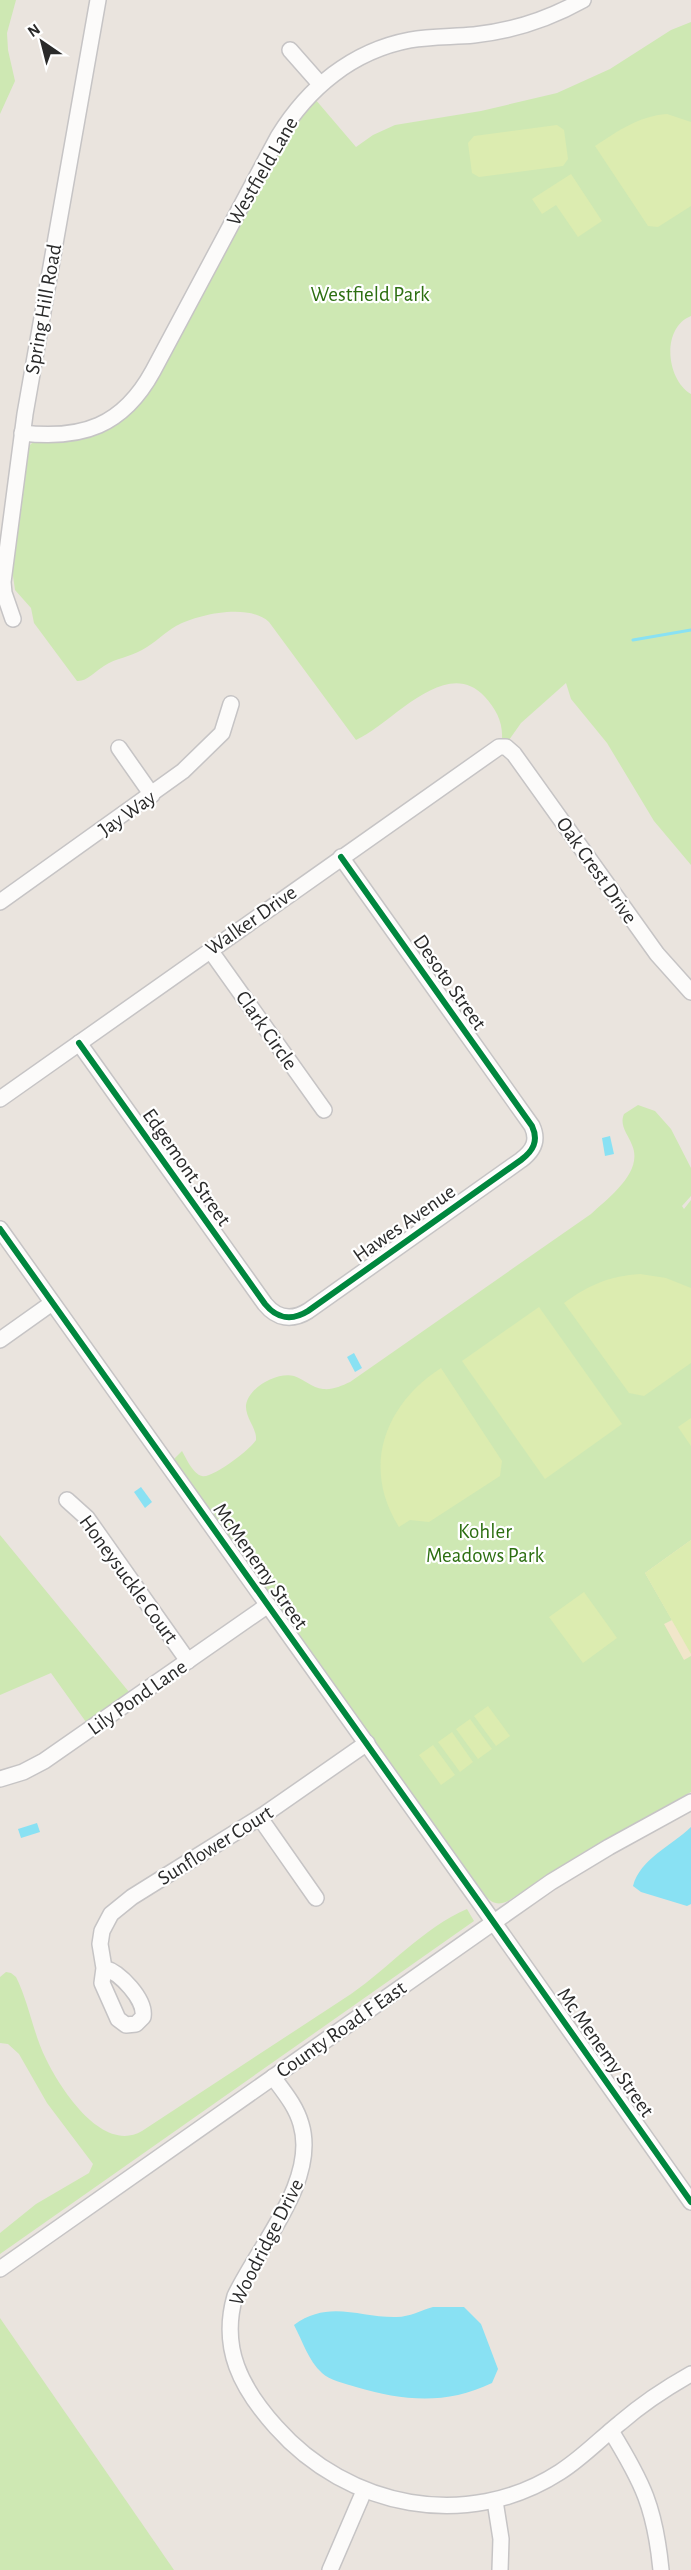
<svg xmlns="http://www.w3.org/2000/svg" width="691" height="2570" viewBox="0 0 691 2570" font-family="'Alegreya Sans',sans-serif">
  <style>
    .green { fill: #cee8b3 }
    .sand { fill: #f1e6ca }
    .pitch { fill: #dcecb0 }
    .water { fill: #89e1f3 }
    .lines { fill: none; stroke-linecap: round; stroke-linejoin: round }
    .stream { stroke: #89e1f3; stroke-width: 3 }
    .minor-casing { stroke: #c6c4c5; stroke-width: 18 }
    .minor { stroke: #fcfbfa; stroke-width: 15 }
    .cycleway-casing { stroke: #fff; stroke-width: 10 }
    .cycleway { stroke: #00873e; stroke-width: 6 }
    .labels { text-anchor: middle; stroke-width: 4.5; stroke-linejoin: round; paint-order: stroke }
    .street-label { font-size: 21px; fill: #2a2a2a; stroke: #fff }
    .park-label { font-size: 21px; fill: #2d6f12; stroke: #fff }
  </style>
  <rect width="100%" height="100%" fill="#eae4de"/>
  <g class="green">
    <polygon points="0,0 16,0 7,33 8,50 15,81 0,114"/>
    <path d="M 691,22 L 691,316 C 661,328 666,379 691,394 L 691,865 L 654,821 L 607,743 L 571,699 L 566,683 L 521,723 L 509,740 L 502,739 C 503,722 496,709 485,697 C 446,654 392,724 356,740 L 269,622 C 249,603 198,614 176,626 C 164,633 155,643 142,650 C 130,657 116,658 104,666 C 96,671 86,682 77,681 L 34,623 L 31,608 L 15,590 L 12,569 L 28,447 L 33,442 C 80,441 113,436 145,398 L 286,138 L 315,99 L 356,147 L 373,135 L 395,125 L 481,111 L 557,93 L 610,69 L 671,30 Z"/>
    <path d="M 638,1105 L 655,1111 L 671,1129 L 691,1168 L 691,1196 L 682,1206 L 684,1209 L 691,1200 L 691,1792 L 582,1853 L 508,1901 C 498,1906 491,1903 485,1895 L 174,1459 L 182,1451 C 186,1458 193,1474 202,1476 C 212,1479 251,1449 256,1440 C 257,1428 245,1418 246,1405 C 249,1387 277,1372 294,1376 C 304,1379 312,1388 323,1389 C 333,1390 341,1386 350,1382 L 591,1214 C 608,1198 644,1172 632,1145 C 628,1134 619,1126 624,1114 Z"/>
    <polygon points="0,1535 129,1692 86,1722 51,1673 0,1695"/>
    <path d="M 467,1909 L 474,1921 L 0,2254 L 0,2233 L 36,2204 L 89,2173 L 93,2164 L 47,2103 L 19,2054 L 8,2044 L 0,2043 L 0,1977 L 6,1972 L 11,1973 L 16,1977 C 29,2003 33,2033 46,2059 C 61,2090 103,2154 142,2131 L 351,1994 C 390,1967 423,1928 467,1909 Z"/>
    <polygon points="0,2318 174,2570 0,2570"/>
  </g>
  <polygon class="sand" points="691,1540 691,1656 684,1660 664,1624 672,1620 645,1573"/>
  <g class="pitch">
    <path d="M 667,114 L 691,122 L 691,206 L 658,227 L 648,226 L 595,146 C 618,131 639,116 667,114 Z"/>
    <polygon points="557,125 564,130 568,159 563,166 479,177 472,173 468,143 474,136"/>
    <polygon points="571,174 602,221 578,237 556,205 542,214 532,199"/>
    <path d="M 640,1274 L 666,1278 L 691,1288 L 691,1363 L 644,1396 L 629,1393 L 564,1303 C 588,1285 610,1276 640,1274 Z"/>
    <polygon points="539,1307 622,1424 545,1479 462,1361"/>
    <path d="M 441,1368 L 502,1461 L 500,1476 L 429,1522 L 410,1520 L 399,1527 C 361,1467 385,1404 441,1368 Z"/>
    <polygon points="691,1418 691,1446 678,1427"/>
    <polygon points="691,1540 691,1654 645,1573"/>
    <polygon points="584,1592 617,1638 583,1663 549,1617"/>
    <polygon points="488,1706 510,1736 496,1746 474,1716"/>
    <polygon points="470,1719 492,1749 478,1759 456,1729"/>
    <polygon points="452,1732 473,1762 460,1772 438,1742"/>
    <polygon points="433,1745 455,1775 441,1785 419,1755"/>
  </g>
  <g class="water">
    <polygon points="610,1136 614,1154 605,1156 602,1138"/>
    <polygon points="354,1353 362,1368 355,1372 347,1357"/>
    <polygon points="141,1487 152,1502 145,1508 134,1492"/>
    <polygon points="37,1823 40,1832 21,1838 18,1829"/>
    <path d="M 691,1827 L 691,1904 L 687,1906 L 641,1892 L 633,1886 C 640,1859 671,1846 691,1827 Z"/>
    <path d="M 433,2307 L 464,2307 L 481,2324 L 498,2369 L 492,2383 C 446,2405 404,2401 356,2387 C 346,2384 329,2380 322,2373 C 308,2360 303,2342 294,2325 C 329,2299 360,2318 397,2317 C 409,2317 422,2310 433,2307 Z"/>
  </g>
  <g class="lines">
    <polyline class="stream" points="633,640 691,630"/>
    <g class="minor-casing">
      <g id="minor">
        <polyline points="290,50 320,84"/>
        <path d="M 22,433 C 82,440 123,426 153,371 L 278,137 C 308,88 352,51 410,40 C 431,36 453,37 474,35 C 512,31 549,19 583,0"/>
        <polyline points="13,619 4,593 3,582 25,414 98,0"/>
        <polyline points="119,748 152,795"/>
        <polyline points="0,902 183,771 222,733 231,704"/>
        <polyline points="210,950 324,1110"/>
        <path d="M 79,1043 L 265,1304 C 277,1319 292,1321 308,1311 L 521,1160 C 533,1151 539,1141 532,1126 L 341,857"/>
        <polyline points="0,1099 499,747 506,747 514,754 657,954 691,992"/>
        <polyline points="0,1229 485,1910 691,2202"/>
        <polyline points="0,1340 52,1303"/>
        <polyline points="67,1500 87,1518 188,1661"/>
        <polyline points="0,1779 23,1772 44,1761 268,1605"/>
        <polyline points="260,1818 316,1898"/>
        <path d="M 104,1968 C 120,1972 146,2000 143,2017 L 136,2024 L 126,2025 L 118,2019 L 102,1983 L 104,1968 L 100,1944 L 102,1931 L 111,1914 L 132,1897 L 265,1814 L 367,1743"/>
        <path d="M 273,2077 C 284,2092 296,2106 301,2124 C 318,2181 259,2245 235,2296 C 220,2348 241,2388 276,2427 C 348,2508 467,2532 560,2472 C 582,2458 600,2439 620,2423 C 642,2404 666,2388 691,2374"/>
        <polyline points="0,2269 551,1882 609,1847 691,1802"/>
        <path d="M 611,2431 C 643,2483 655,2508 661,2570"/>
        <polyline points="495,2501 501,2539 500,2570"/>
        <polyline points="330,2570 364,2491"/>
      </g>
    </g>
    <use href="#minor" class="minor"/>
    <g class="cycleway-casing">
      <g id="cycleway">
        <path d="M 79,1043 L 265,1304 C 277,1319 292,1321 308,1311 L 521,1160 C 533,1151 539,1141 532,1126 L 341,857"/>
        <polyline points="0,1229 485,1910 691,2202"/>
      </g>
    </g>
    <use href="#cycleway" class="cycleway"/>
  </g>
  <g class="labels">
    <g class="street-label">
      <text transform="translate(262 171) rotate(-60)" y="7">Westfield Lane</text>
      <text transform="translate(43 309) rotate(-80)" y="7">Spring Hill Road</text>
      <text transform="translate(127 813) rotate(-35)" y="7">Jay Way</text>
      <text transform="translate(597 870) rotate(55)" y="7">Oak Crest Drive</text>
      <text transform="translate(251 920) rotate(-35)" y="7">Walker Drive</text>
      <text transform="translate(450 982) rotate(55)" y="7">Desoto Street</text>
      <text transform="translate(267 1030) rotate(55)" y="7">Clark Circle</text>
      <text transform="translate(187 1167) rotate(55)" y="7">Edgemont Street</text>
      <text transform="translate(404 1223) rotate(-35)" y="7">Hawes Avenue</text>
      <text transform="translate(261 1566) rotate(55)" y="7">McMenemy Street</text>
      <text transform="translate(129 1579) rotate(54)" y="7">Honeysuckle Court</text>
      <text transform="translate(137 1697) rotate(-35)" y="7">Lily Pond Lane</text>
      <text transform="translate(215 1845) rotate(-32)" y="7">Sunflower Court</text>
      <text transform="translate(341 2029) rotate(-35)" y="7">County Road F East</text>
      <text transform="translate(606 2052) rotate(55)" y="7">Mc Menemy Street</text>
      <text transform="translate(266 2242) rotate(-63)" y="7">Woodridge Drive</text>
    </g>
    <g class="park-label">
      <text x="370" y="301">Westfield Park</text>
      <text x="485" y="1538">Kohler<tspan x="485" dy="24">Meadows Park</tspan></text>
    </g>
  </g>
  <g transform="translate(42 42) rotate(325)" stroke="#ffffff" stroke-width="4.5" paint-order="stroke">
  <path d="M0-4.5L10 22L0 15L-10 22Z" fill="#2a2a2a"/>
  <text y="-9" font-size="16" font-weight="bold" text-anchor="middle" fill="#2a2a2a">N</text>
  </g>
</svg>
